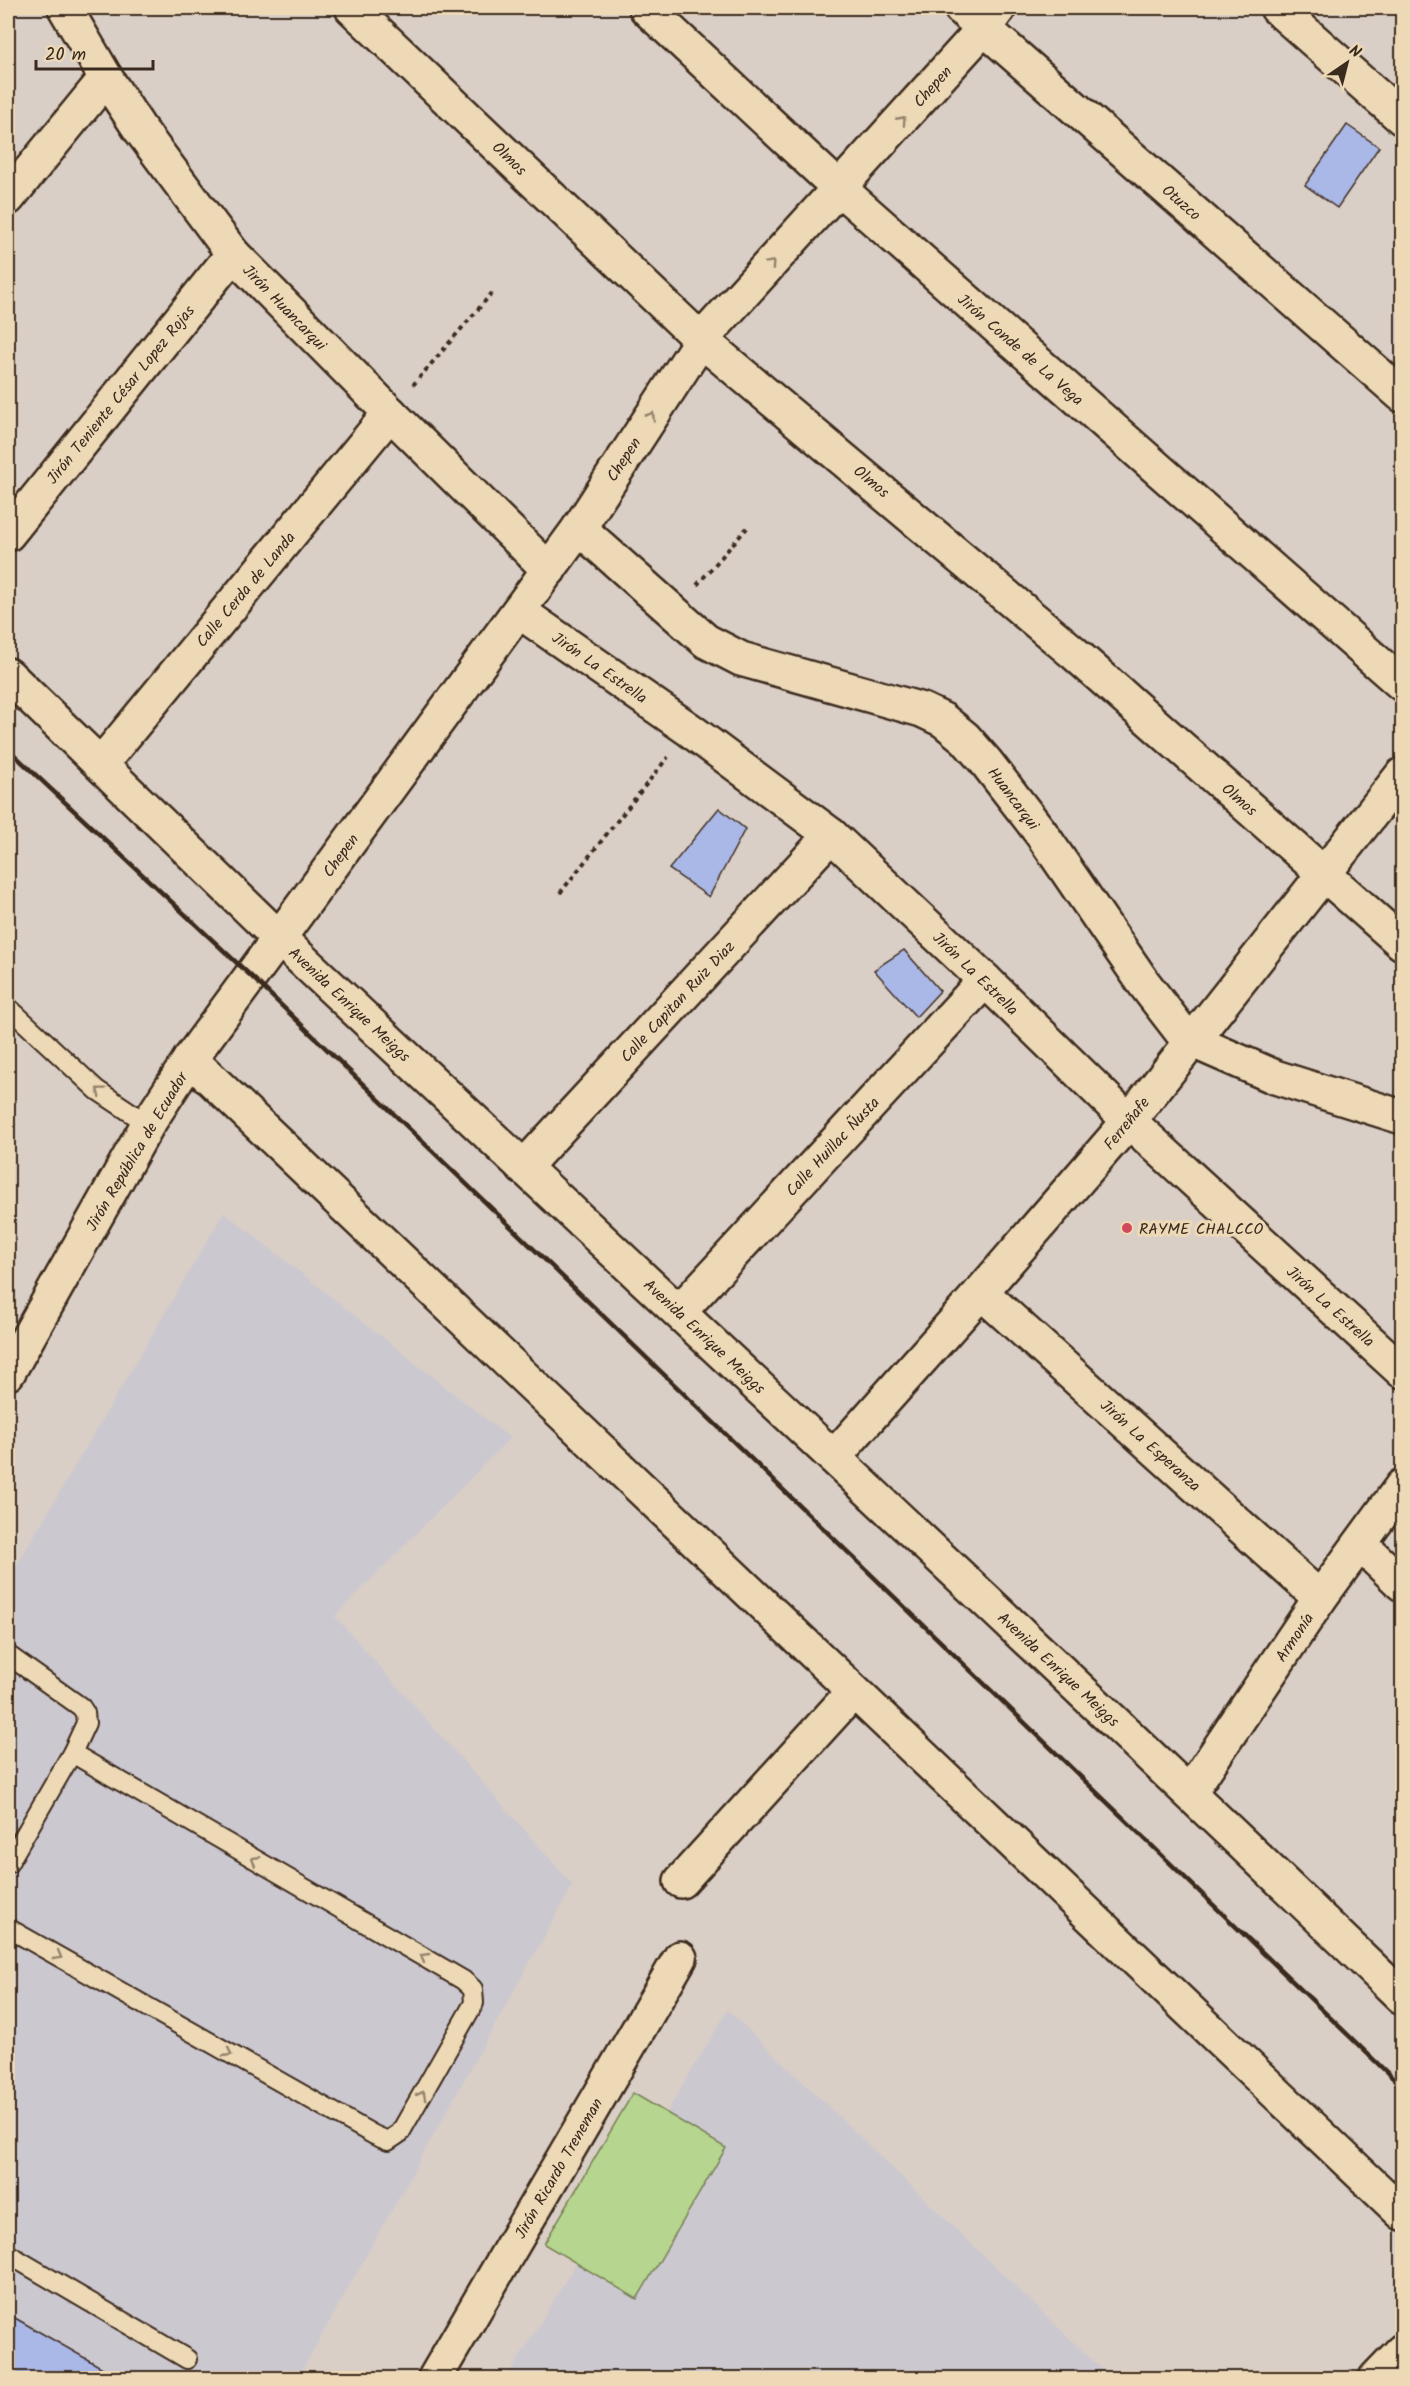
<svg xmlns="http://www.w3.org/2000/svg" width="1410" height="2386" viewBox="0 0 1410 2386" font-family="Kalam,sans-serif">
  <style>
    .built { fill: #ccc8d0 }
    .green { fill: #b6d58e; stroke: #788056; stroke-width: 1.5 }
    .building { fill: #aab8e8; stroke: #3b2a1e; stroke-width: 1.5 }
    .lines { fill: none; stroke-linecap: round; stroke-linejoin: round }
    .lane-casing { stroke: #3b2a1e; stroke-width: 22 }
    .street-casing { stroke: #3b2a1e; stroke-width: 38 }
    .secondary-casing { stroke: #3b2a1e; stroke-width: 38 }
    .path { stroke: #3b2a1e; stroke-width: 4; stroke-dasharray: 4.5 4.5; stroke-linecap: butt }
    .lane { stroke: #eed9b7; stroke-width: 18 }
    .street { stroke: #eed9b7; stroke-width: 33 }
    .secondary { stroke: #eed9b7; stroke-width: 33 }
    .rail { stroke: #3b2a1e; stroke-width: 4.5 }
    .oneway { stroke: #94826a }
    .poi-dot { fill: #d1495b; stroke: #eed9b7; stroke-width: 2 }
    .labels { text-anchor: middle; stroke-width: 6; stroke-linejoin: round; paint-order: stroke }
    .street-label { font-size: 16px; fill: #3b2a1e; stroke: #eed9b7 }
    .poi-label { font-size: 16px; fill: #3b2a1e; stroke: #eed9b7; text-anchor: start }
  </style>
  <rect width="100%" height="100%" fill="#dacfc6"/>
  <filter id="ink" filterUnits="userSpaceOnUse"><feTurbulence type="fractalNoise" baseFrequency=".0167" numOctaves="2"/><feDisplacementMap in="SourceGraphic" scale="12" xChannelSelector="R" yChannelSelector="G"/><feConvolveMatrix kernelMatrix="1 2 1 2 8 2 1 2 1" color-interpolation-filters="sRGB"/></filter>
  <g filter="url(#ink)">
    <g class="built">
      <polygon points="224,1212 510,1438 335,1616 573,1885 298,2378 8,2378 8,1580"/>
      <polygon points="728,2010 1111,2378 507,2378"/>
    </g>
    <polygon class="green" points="633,2093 726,2148 637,2299 544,2244"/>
    <g class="building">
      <polygon points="1347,125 1379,147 1337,208 1305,185"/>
      <polygon points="719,808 745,829 709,897 669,869"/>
      <polygon points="904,950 940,991 916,1017 874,970"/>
      <polygon points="8,2314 120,2378 8,2378"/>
    </g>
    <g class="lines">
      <g class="lane-casing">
        <g id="lane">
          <polyline points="8,1007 97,1090 148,1124"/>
          <polyline points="8,1655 81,1707 85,1713 86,1723 72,1753 8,1864"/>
          <polyline points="8,1928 374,2135 388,2141 400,2133 474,2003 473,1989 463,1980 72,1753"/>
          <polyline points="8,2254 187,2359"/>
        </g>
      </g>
      <g class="street-casing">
        <g id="street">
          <polyline points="65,8 106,78 139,128 233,254 390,413 549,570"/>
          <polyline points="352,8 701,340 1074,653 1402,943"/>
          <polyline points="646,8 840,189 1402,684"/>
          <polyline points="961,8 1402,395"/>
          <path d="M 999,8 L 984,28 L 701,340 L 579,528 L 279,938 C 654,1290 1032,1640 1402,1997"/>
          <polyline points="1277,8 1402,118"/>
          <polyline points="8,198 106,78"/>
          <polyline points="579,528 706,641 741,659 922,710 943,720 965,738 986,762 1041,833 1143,982 1190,1043 1202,1045 1275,1077 1402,1117"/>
          <polyline points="8,534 233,254"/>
          <polyline points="520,612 690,730 831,835 985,980 1129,1121 1402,1371"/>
          <polyline points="101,764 390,413"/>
          <polyline points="190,1059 1402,2213"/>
          <polyline points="523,1168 831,835"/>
          <polyline points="981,1292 1320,1598"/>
          <polyline points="679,1312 985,980"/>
          <polyline points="834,1457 981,1292 1129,1121 1402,775"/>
          <polyline points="1360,1544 1402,1584"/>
          <polyline points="1190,1792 1320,1598 1402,1486"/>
          <polyline points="681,1881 853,1692"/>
          <polyline points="435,2378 680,1958"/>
          <polyline points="1376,2378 1402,2351"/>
        </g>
      </g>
      <g class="secondary-casing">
        <polyline id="secondary" points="8,675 279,938 190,1059 148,1124 8,1373"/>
      </g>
      <g class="path">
        <polyline points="413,385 492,293"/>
        <polyline points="697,585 747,528"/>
        <polyline points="560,893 668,757"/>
      </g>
      <use href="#lane" class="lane"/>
      <use href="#street" class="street"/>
      <use href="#secondary" class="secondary"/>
      <polyline class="rail" points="8,749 252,977 1402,2087"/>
    </g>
    <defs><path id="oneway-chevron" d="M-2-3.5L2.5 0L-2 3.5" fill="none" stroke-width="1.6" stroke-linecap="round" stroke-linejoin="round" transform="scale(1.5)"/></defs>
    <g class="oneway">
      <use href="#oneway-chevron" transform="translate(902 120) rotate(-48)"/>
      <use href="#oneway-chevron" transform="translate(771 264) rotate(-47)"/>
      <use href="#oneway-chevron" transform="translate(651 416) rotate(-57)"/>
      <use href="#oneway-chevron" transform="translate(100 1091) rotate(-143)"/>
      <use href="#oneway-chevron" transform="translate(255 1860) rotate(-150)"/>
      <use href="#oneway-chevron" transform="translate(58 1956) rotate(30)"/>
      <use href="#oneway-chevron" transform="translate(424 1957) rotate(-150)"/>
      <use href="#oneway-chevron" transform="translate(228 2053) rotate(30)"/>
      <use href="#oneway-chevron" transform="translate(422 2095) rotate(-61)"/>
    </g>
  </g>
  <circle class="poi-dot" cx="1127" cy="1228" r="6"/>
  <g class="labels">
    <g class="street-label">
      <text transform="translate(932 86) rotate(-48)" y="6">Chepen</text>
      <text transform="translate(510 158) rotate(44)" y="6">Olmos</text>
      <text transform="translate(1182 202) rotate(41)" y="6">Otuzco</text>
      <text transform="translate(285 307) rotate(46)" y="6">Jirón Huancarqui</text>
      <text transform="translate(1021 349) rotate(41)" y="6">Jirón Conde de La Vega</text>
      <text transform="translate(120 394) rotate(-51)" y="6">Jirón Teniente César Lopez Rojas</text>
      <text transform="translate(623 459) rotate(-57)" y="6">Chepen</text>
      <text transform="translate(872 481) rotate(40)" y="6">Olmos</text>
      <text transform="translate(245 589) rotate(-50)" y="6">Calle Cerda de Landa</text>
      <text transform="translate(600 667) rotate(35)" y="6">Jirón La Estrella</text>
      <text transform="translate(1014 798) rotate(53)" y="6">Huancarqui</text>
      <text transform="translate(1240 799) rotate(41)" y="6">Olmos</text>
      <text transform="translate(340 855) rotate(-54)" y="6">Chepen</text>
      <text transform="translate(976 973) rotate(44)" y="6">Jirón La Estrella</text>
      <text transform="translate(677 1001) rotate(-47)" y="6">Calle Capitan Ruiz Diaz</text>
      <text transform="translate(350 1004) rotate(43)" y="6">Avenida Enrique Meiggs</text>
      <text transform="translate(1126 1123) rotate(-51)" y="6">Ferreñafe</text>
      <text transform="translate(832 1146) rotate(-47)" y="6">Calle Huillac Ñusta</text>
      <text transform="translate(136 1151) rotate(-59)" y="6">Jirón República de Ecuador</text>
      <text transform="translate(1331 1306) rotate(42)" y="6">Jirón La Estrella</text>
      <text transform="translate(705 1336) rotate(43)" y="6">Avenida Enrique Meiggs</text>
      <text transform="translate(1151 1445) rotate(42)" y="6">Jirón La Esperanza</text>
      <text transform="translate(1294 1637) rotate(-56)" y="6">Armonía</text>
      <text transform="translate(1059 1669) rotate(43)" y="6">Avenida Enrique Meiggs</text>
      <text transform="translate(558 2168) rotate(-60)" y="6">Jirón Ricardo Treneman</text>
    </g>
    <g class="poi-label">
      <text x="1139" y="1234">RAYME CHALCCO</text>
    </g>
  </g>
  <rect width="1410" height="2386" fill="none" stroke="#eed9b7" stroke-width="30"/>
  <rect x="15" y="15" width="1380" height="2356" fill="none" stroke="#3b2a1e" stroke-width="2" filter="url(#ink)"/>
  <g transform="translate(1347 63) rotate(35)" stroke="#eed9b7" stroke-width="4.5" paint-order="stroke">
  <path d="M0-4.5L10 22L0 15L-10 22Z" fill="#3b2a1e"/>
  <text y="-9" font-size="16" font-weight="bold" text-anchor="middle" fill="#3b2a1e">N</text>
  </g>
  <path d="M36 60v9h117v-9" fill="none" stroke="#3b2a1e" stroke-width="3"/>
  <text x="45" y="60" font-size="18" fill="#3b2a1e" stroke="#eed9b7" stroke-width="4.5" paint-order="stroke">20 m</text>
</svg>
